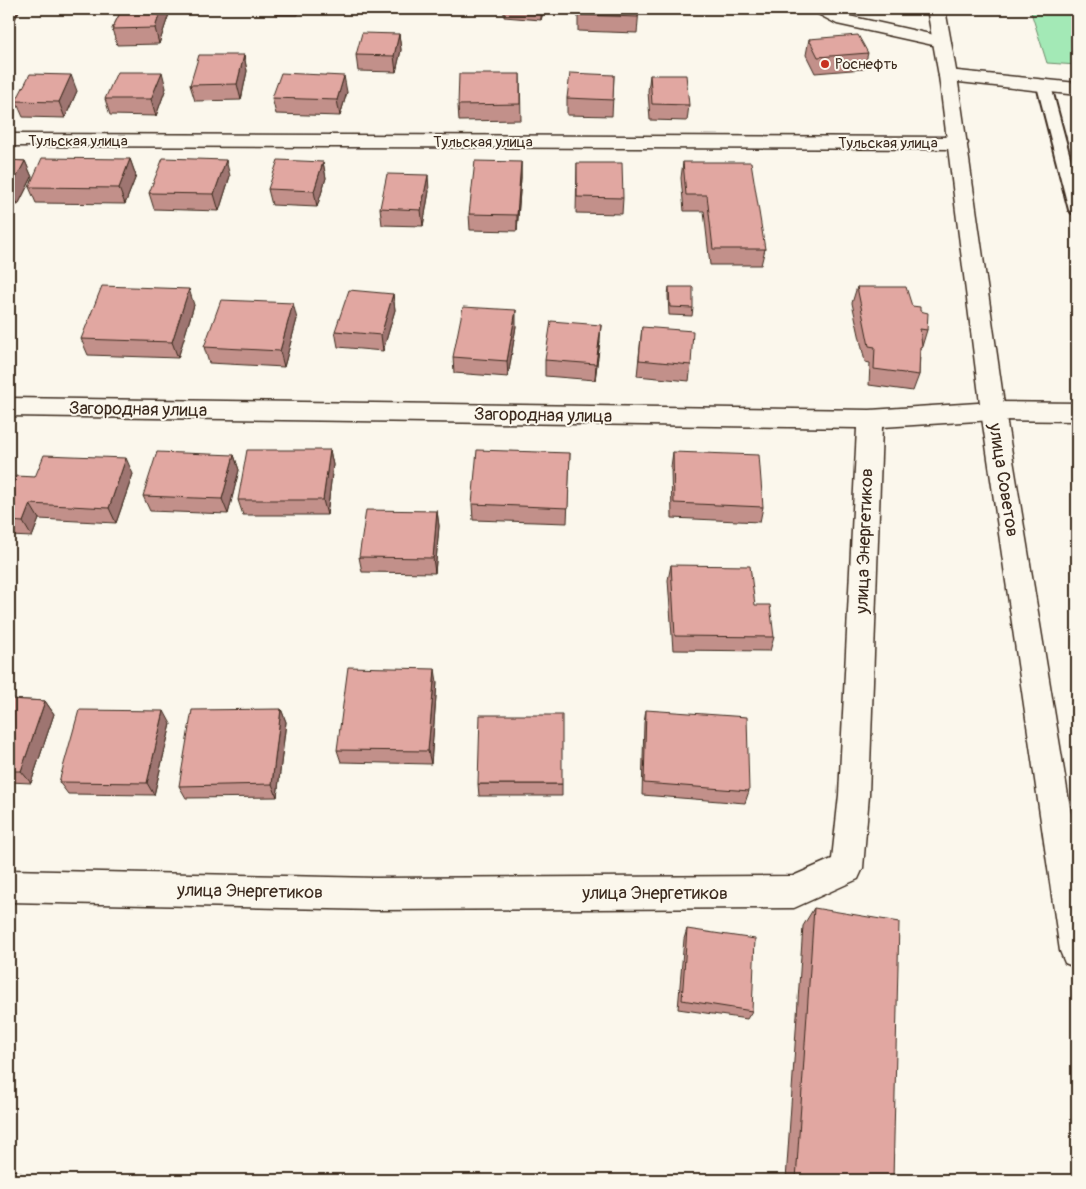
<svg xmlns="http://www.w3.org/2000/svg" width="1086" height="1189" viewBox="0 0 1086 1189" font-family="Pangolin,sans-serif">
  <style>
    .green { fill: #a3e9b6; stroke: #6f8a6a }
    .lines { fill: none; stroke-linecap: round; stroke-linejoin: round }
    .service-casing { stroke: #3b2a1e; stroke-width: 4 }
    .minor-casing { stroke: #3b2a1e; stroke-width: 3 }
    .secondary-casing { stroke: #3b2a1e; stroke-width: 3 }
    .service { fill: #fbf7ec; fill-rule: evenodd }
    .minor { fill: #fbf7ec; fill-rule: evenodd }
    .secondary { fill: #fbf7ec; fill-rule: evenodd }
    .wall { fill: #c2908a; stroke: #3b2a1e }
    .shaded-wall { fill: #9e7571; stroke: #3b2a1e }
    .building { fill: #e1a7a1; stroke: #3b2a1e }
    .poi-dot { fill: #c8321e; stroke: #fbf7ec; stroke-width: 2 }
    .labels { text-anchor: middle; stroke-width: 4; stroke-linejoin: round; paint-order: stroke }
    .far-poi-label { font-size: 15px; fill: #3b2a1e; stroke: #fbf7ec; text-anchor: start }
    .far-street-label { font-size: 15px; fill: #3b2a1e; stroke: #fbf7ec }
    .street-label { font-size: 18px; fill: #3b2a1e; stroke: #fbf7ec }
  </style>
  <rect width="100%" height="100%" fill="#fbf7ec"/>
  <filter id="ink" filterUnits="userSpaceOnUse"><feTurbulence type="fractalNoise" baseFrequency=".02" numOctaves="2"/><feDisplacementMap in="SourceGraphic" scale="10" xChannelSelector="R" yChannelSelector="G"/><feConvolveMatrix kernelMatrix="1 2 1 2 8 2 1 2 1" color-interpolation-filters="sRGB"/></filter>
  <g filter="url(#ink)">
    <polygon class="green" points="1030,9 1077,9 1077,65 1047,63"/>
    <g class="lines">
      <g class="service-casing">
        <polygon id="service" points="1044,82 1051,86 1077,183 1077,215 1072,213 1069,210 1037,86"/>
      </g>
      <g class="minor-casing">
        <g id="minor">
          <polygon points="813,9 835,9 849,16 948,38 951,42 948,46 942,47 837,24 816,13"/>
          <polygon points="948,70 1077,83 1077,95 941,80 939,76 941,72"/>
          <polygon points="9,134 958,137 965,139 968,143 965,147 958,149 9,146"/>
          <polygon points="9,398 870,410 993,402 1077,403 1077,421 993,420 882,427 869,795 863,868 858,879 794,908 376,910 9,902 9,870 376,878 793,876 832,859 839,795 857,428 9,416"/>
        </g>
      </g>
      <g class="secondary-casing">
        <polygon id="secondary" points="927,9 945,9 957,76 1005,411 1077,850 1077,968 1065,963 1060,951 981,411 939,76"/>
      </g>
      <use href="#service" class="service"/>
      <use href="#minor" class="minor"/>
      <use href="#secondary" class="secondary"/>
    </g>
    <g class="wall">
      <polygon points="9,9 20,9 15,19 9,19"/>
      <polygon points="122,9 191,9 191,11 168,10 169,14 159,44 117,45 112,29"/>
      <polygon points="276,9 323,9 299,9 298,15 277,15"/>
      <polygon points="379,9 411,9 410,12 379,11"/>
      <polygon points="504,9 544,9 541,20 504,17"/>
      <polygon points="578,9 639,9 637,33 578,31"/>
      <rect x="693" y="9" width="44" height="3"/>
      <polygon points="399,34 401,50 396,72 358,71 356,55"/>
      <polygon points="809,39 868,53 864,69 815,73 806,55"/>
      <polygon points="244,55 247,71 241,100 195,101 190,85"/>
      <polygon points="520,74 521,120 459,121 458,105"/>
      <polygon points="614,75 612,116 567,115 567,98"/>
      <polygon points="650,75 689,105 687,121 650,120 648,91"/>
      <polygon points="166,88 156,116 110,115 105,99"/>
      <polygon points="77,91 65,118 23,117 16,101"/>
      <polygon points="347,92 340,116 276,114 272,98"/>
      <polygon points="130,159 136,176 125,204 36,203 29,187"/>
      <polygon points="9,160 25,161 32,177 18,205 9,204"/>
      <polygon points="323,162 326,178 317,207 272,205 268,189"/>
      <polygon points="521,162 521,178 517,231 470,230 469,214"/>
      <polygon points="683,162 765,249 761,265 710,265 704,211 684,211 681,178"/>
      <polygon points="577,163 623,198 622,214 576,213"/>
      <polygon points="230,176 219,211 154,209 149,193"/>
      <polygon points="429,191 423,226 382,225 380,208"/>
      <polygon points="669,287 693,308 692,316 669,315 668,295"/>
      <polygon points="857,287 912,306 920,311 927,330 920,353 919,375 913,391 869,385 870,363 865,362 852,303"/>
      <polygon points="393,294 395,310 383,351 338,347 335,331"/>
      <polygon points="194,305 178,358 88,355 81,339"/>
      <polygon points="297,319 284,367 209,363 204,347"/>
      <polygon points="516,326 508,377 454,373 453,357"/>
      <polygon points="642,327 691,365 689,381 637,376"/>
      <polygon points="600,341 595,380 545,376 545,360"/>
      <polygon points="330,450 333,465 327,515 243,515 238,500"/>
      <polygon points="673,452 763,507 760,522 672,518 671,467"/>
      <polygon points="570,453 567,523 473,520 472,504"/>
      <polygon points="234,455 239,470 228,514 150,511 143,496"/>
      <polygon points="133,474 116,523 39,519 32,537 9,536 9,493 35,477"/>
      <polygon points="437,511 439,526 435,573 362,572 359,557"/>
      <polygon points="671,565 755,605 774,637 770,651 673,650 668,580"/>
      <polygon points="437,682 431,764 341,762 337,750"/>
      <polygon points="9,699 45,701 54,714 31,783 9,782"/>
      <polygon points="281,709 286,722 277,797 186,798 179,786"/>
      <polygon points="646,710 749,791 745,803 642,795 644,723"/>
      <polygon points="171,724 154,795 68,794 59,782"/>
      <polygon points="478,784 562,784 562,796 479,796"/>
      <polygon points="814,908 893,1180 786,1180 803,926"/>
      <polygon points="687,929 752,1011 747,1019 678,1009 684,939"/>
    </g>
    <g class="shaded-wall">
      <polygon points="11,9 20,9 15,19"/>
      <polygon points="161,9 168,9 169,14 159,44 155,28"/>
      <polygon points="541,9 544,9 541,20"/>
      <polygon points="399,34 401,50 396,72 394,56"/>
      <polygon points="244,55 247,71 241,100 237,84"/>
      <polygon points="162,72 166,88 156,116 151,99"/>
      <polygon points="71,75 77,91 65,118 59,102"/>
      <polygon points="344,76 347,92 340,116 337,100"/>
      <polygon points="130,159 136,176 125,204 119,188"/>
      <polygon points="226,160 230,176 219,211 214,194"/>
      <polygon points="25,161 32,177 18,205 11,188"/>
      <polygon points="323,162 326,178 317,207 314,191"/>
      <polygon points="521,162 521,178 517,231 517,215"/>
      <polygon points="428,175 429,191 423,226 421,210"/>
      <polygon points="189,289 194,305 178,358 172,342"/>
      <polygon points="393,294 395,310 383,351 381,335"/>
      <polygon points="293,303 297,319 284,367 280,351"/>
      <polygon points="516,310 516,326 508,377 507,361"/>
      <polygon points="601,325 600,341 595,380 596,364"/>
      <polygon points="330,450 333,465 327,515 323,500"/>
      <polygon points="234,455 239,470 228,514 222,499"/>
      <polygon points="126,458 133,474 116,523 109,508"/>
      <polygon points="30,504 39,519 32,537 23,522"/>
      <polygon points="437,511 439,526 435,573 433,558"/>
      <polygon points="435,669 437,682 431,764 428,751"/>
      <polygon points="45,701 54,714 31,783 21,771"/>
      <polygon points="281,709 286,722 277,797 272,784"/>
      <polygon points="164,711 171,724 154,795 147,783"/>
      <polygon points="13,1170 26,1175 24,1180 10,1180"/>
    </g>
    <g class="building">
      <polygon points="122,9 161,9 155,28 112,29"/>
      <polygon points="578,9 639,9 638,17 578,15"/>
      <polygon points="362,33 399,34 394,56 356,55"/>
      <polygon points="858,35 868,53 818,57 809,39"/>
      <polygon points="199,55 244,55 237,84 190,85"/>
      <polygon points="117,72 162,72 151,99 105,99"/>
      <polygon points="281,73 344,76 337,100 272,98"/>
      <polygon points="570,73 614,75 613,100 567,98"/>
      <polygon points="30,74 71,75 59,102 16,101"/>
      <polygon points="459,74 520,74 520,104 458,105"/>
      <polygon points="650,75 686,75 689,105 652,104"/>
      <polygon points="42,158 130,159 119,188 29,187"/>
      <polygon points="163,158 226,160 214,194 149,193"/>
      <polygon points="9,160 25,161 11,188 9,188"/>
      <polygon points="278,160 323,162 314,191 268,189"/>
      <polygon points="475,161 521,162 517,215 469,214"/>
      <polygon points="683,162 751,162 765,249 713,249 707,195 686,195"/>
      <polygon points="577,163 622,163 623,198 577,197"/>
      <polygon points="387,174 428,175 421,210 380,208"/>
      <polygon points="102,286 189,289 172,342 81,339"/>
      <polygon points="669,287 693,287 693,308 670,307"/>
      <polygon points="857,287 906,287 912,306 920,307 920,311 928,313 927,330 920,329 922,346 920,347 919,375 874,369 875,347 869,346"/>
      <polygon points="349,290 393,294 381,335 335,331"/>
      <polygon points="221,300 293,303 280,351 204,347"/>
      <polygon points="463,307 516,310 507,361 453,357"/>
      <polygon points="551,321 601,325 596,364 545,360"/>
      <polygon points="642,327 693,331 691,365 639,360"/>
      <polygon points="247,450 330,450 323,500 238,500"/>
      <polygon points="477,450 570,453 568,508 472,504"/>
      <polygon points="157,452 234,455 222,499 143,496"/>
      <polygon points="673,452 759,455 763,507 674,503"/>
      <polygon points="44,455 126,458 109,508 30,504 23,522 9,521 9,493 16,476 35,477"/>
      <polygon points="366,510 437,511 433,558 359,557"/>
      <polygon points="671,565 750,566 755,605 770,605 774,637 675,636"/>
      <polygon points="348,667 435,669 428,751 337,750"/>
      <polygon points="9,699 45,701 21,771 9,771"/>
      <polygon points="281,709 272,784 179,786 192,710"/>
      <polygon points="79,710 164,711 147,783 59,782"/>
      <polygon points="646,710 747,717 749,791 644,783"/>
      <polygon points="480,715 562,715 562,784 478,784"/>
      <polygon points="814,908 899,922 893,1180 796,1180"/>
      <polygon points="687,929 755,939 752,1011 682,1000"/>
      <polygon points="9,1169 13,1170 10,1180 9,1180"/>
    </g>
  </g>
  <circle class="poi-dot" cx="825" cy="64" r="5"/>
  <g class="labels">
    <g class="far-poi-label">
      <text x="835" y="69">Роснефть</text>
    </g>
    <g class="far-street-label">
      <text x="78" y="146">Тульская улица</text>
      <text x="483" y="147">Тульская улица</text>
      <text x="888" y="148">Тульская улица</text>
    </g>
    <g class="street-label">
      <text transform="translate(138 409) rotate(1)" y="6">Загородная улица</text>
      <text transform="translate(543 415) rotate(1)" y="6">Загородная улица</text>
      <text transform="translate(1004 480) rotate(81)" y="6">улица Советов</text>
      <text transform="translate(864 541) rotate(-88)" y="6">улица Энергетиков</text>
      <text transform="translate(250 891) rotate(1)" y="6">улица Энергетиков</text>
      <text x="655" y="899">улица Энергетиков</text>
    </g>
  </g>
  <rect width="1086" height="1189" fill="none" stroke="#fbf7ec" stroke-width="30"/>
  <rect x="15" y="15" width="1056" height="1159" fill="none" stroke="#3b2a1e" stroke-width="2" filter="url(#ink)"/>
</svg>
